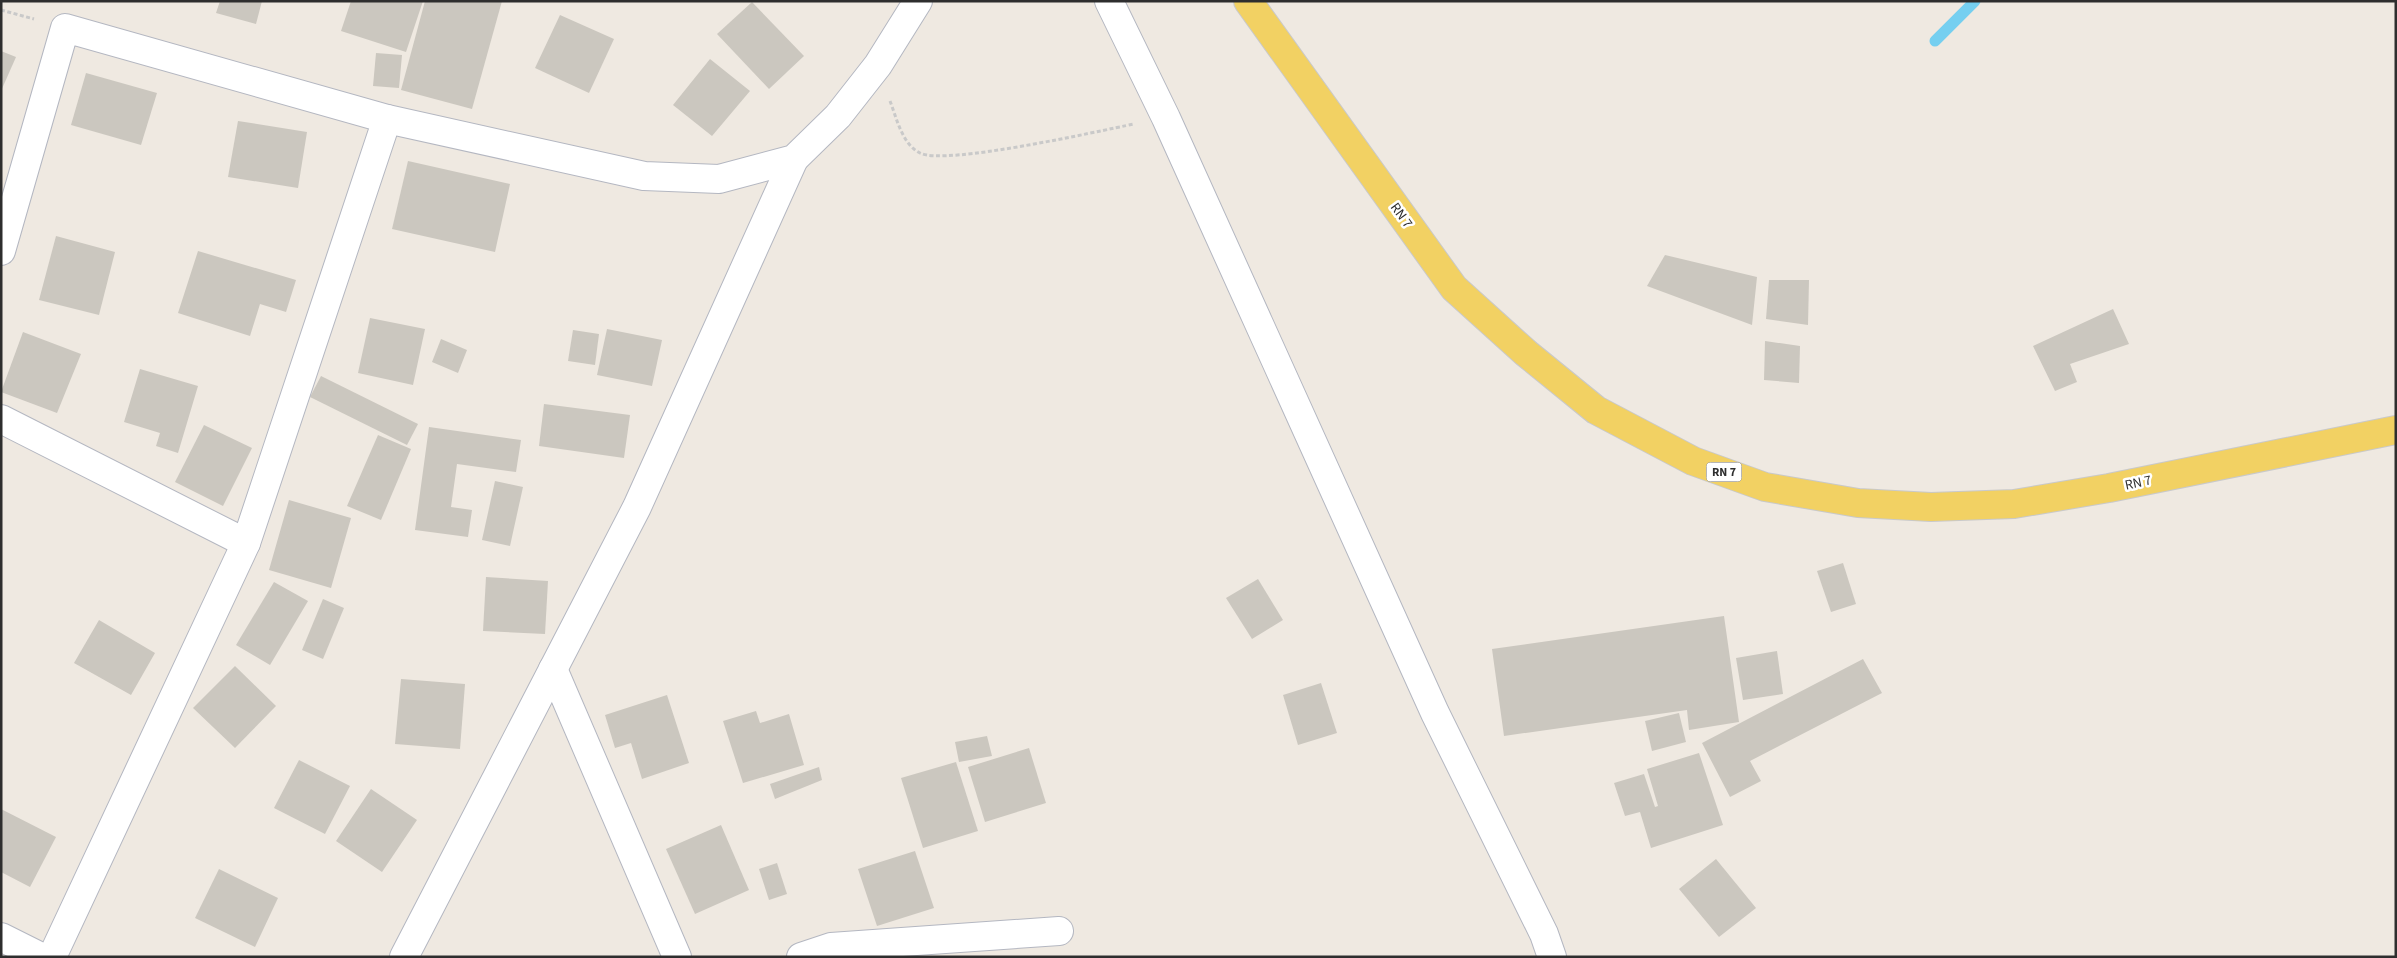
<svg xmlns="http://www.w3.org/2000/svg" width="2397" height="958" viewBox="0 0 2397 958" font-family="'Source Sans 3',sans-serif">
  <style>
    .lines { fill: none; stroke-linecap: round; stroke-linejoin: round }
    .stream { stroke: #75cff0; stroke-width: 11 }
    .building { fill: #cbc7bf }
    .minor-casing { stroke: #b4b7c1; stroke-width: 30 }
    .secondary-casing { stroke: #b4b7c1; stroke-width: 30 }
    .primary-casing { stroke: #c9c9c9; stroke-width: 30 }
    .path { stroke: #c9c9c9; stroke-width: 3; stroke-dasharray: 4 2.5; stroke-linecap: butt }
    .minor { stroke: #fff; stroke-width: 28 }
    .secondary { stroke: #fff; stroke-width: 28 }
    .primary { stroke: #f2d163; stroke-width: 28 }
    .labels { text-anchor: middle; stroke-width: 5; stroke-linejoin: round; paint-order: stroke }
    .shield { fill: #fff; stroke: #6d6d6d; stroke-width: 1 }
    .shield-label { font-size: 12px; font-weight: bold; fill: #2e2e2e }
    .street-label { font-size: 14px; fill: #2e2e2e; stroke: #fff }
  </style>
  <rect width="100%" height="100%" fill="#efe9e1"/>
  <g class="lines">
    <polyline class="stream" points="1935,41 1975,1"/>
  </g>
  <g class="building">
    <polygon points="220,1 262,1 256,24 216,13"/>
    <polygon points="351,1 423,1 406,52 341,31"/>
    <polygon points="425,1 502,1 472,109 401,90"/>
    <polygon points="752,2 804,56 769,89 717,34"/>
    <polygon points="560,15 614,39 589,93 535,68"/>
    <polygon points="1,51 16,57 1,91"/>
    <polygon points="376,53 402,55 399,88 373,86"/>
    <polygon points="710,59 750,91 712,136 673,105"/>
    <polygon points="86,73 157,93 141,145 71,125"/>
    <polygon points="238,121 307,132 298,188 228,177"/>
    <polygon points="408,161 510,184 495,252 392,229"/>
    <polygon points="56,236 115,252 99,315 39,300"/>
    <polygon points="198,251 296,280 286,312 260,304 250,336 178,313"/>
    <polygon points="1665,255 1757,277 1752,325 1647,286"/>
    <polygon points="1769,280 1809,280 1808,325 1766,319"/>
    <polygon points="2113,309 2129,344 2070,364 2077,382 2055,391 2033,346"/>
    <polygon points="370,318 425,329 413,385 358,373"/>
    <polygon points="607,329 662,340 652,386 597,375"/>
    <polygon points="573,330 599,334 595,365 568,361"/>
    <polygon points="23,332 81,354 57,413 1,392"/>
    <polygon points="441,339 467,350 458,373 432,362"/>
    <polygon points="1765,341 1800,346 1799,383 1764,380"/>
    <polygon points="140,369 198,386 178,453 156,446 160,433 124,422"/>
    <polygon points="321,376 418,424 407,445 310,397"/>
    <polygon points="544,404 630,415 624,458 539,446"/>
    <polygon points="204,425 252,448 223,506 175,482"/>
    <polygon points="429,427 521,440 516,472 457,464 451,507 472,510 468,537 415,530"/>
    <polygon points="378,435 411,449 381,520 347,506"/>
    <polygon points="495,481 523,487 510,546 482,540"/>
    <polygon points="289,500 351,518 331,588 269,570"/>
    <polygon points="1843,563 1856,604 1831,612 1817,571"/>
    <polygon points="486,577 548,581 545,634 483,631"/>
    <polygon points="1258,579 1283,620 1252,639 1226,598"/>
    <polygon points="274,582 308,601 270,665 236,645"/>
    <polygon points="323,599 344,608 323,659 302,650"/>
    <polygon points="1724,616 1739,722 1689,730 1687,710 1504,736 1492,649"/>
    <polygon points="99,620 155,653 131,695 74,663"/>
    <polygon points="1777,651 1783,694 1743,700 1736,658"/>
    <polygon points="1863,659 1882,693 1750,761 1761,781 1730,797 1702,743"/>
    <polygon points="235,666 276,706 235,748 193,708"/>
    <polygon points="401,679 465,684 460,749 395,744"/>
    <polygon points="1321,683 1337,733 1298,745 1283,695"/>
    <polygon points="667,695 689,763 642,779 631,743 615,748 605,715"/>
    <polygon points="756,711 760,723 789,714 804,765 743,783 723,721"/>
    <polygon points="1679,713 1686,742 1652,751 1645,721"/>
    <polygon points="987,736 992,756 959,762 955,742"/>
    <polygon points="1029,748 1046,803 985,822 968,767"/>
    <polygon points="1699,753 1723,825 1651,848 1640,812 1625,816 1614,783 1644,774 1655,807 1658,806 1647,769"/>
    <polygon points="299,760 350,786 325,834 274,808"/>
    <polygon points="956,762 978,831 923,848 901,778"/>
    <polygon points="819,767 822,780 775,799 770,784"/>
    <polygon points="371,789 417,820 382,872 336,841"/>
    <polygon points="1,809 56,837 30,887 1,872"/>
    <polygon points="721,825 749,890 695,914 666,849"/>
    <polygon points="915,851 934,908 877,926 858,869"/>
    <polygon points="1716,859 1756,908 1719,937 1679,889"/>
    <polygon points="777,863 787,894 769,900 759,869"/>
    <polygon points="219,869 278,898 255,947 195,918"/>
  </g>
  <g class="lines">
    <g class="minor-casing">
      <g id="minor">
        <polyline points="1,251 65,28 387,119 644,176 719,179 794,159 838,116 878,65 918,1"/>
        <polyline points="1,419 246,543"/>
        <polyline points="553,669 677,957"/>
        <polyline points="1,937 41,957"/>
        <polyline points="52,957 246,543 387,119"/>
        <polyline points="404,957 637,507 794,159"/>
        <polyline points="801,957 831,947 1059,931"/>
      </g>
    </g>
    <g class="secondary-casing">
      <polyline id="secondary" points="1109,1 1166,118 1435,713 1544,934 1552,957"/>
    </g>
    <g class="primary-casing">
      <polyline id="primary" points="1248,1 1454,288 1526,353 1596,410 1693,461 1765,487 1858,503 1931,507 2014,504 2109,488 2396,430"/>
    </g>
    <g class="path">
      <polyline points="1,10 34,19"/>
      <path d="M 890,101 C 897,119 902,144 920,153 C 944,166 1099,131 1134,124"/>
    </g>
    <use href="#minor" class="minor"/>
    <use href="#secondary" class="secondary"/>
    <use href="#primary" class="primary"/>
  </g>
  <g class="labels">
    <rect class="shield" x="1706.5" y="462.5" width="35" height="19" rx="4"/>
    <g class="shield-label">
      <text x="1724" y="476">RN 7</text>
    </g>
    <g class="street-label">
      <text transform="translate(1402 215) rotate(54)" y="5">RN 7</text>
      <text transform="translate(2138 482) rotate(-12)" y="5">RN 7</text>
    </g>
  </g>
  <rect width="2397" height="958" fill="none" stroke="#2e2e2e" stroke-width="5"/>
</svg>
